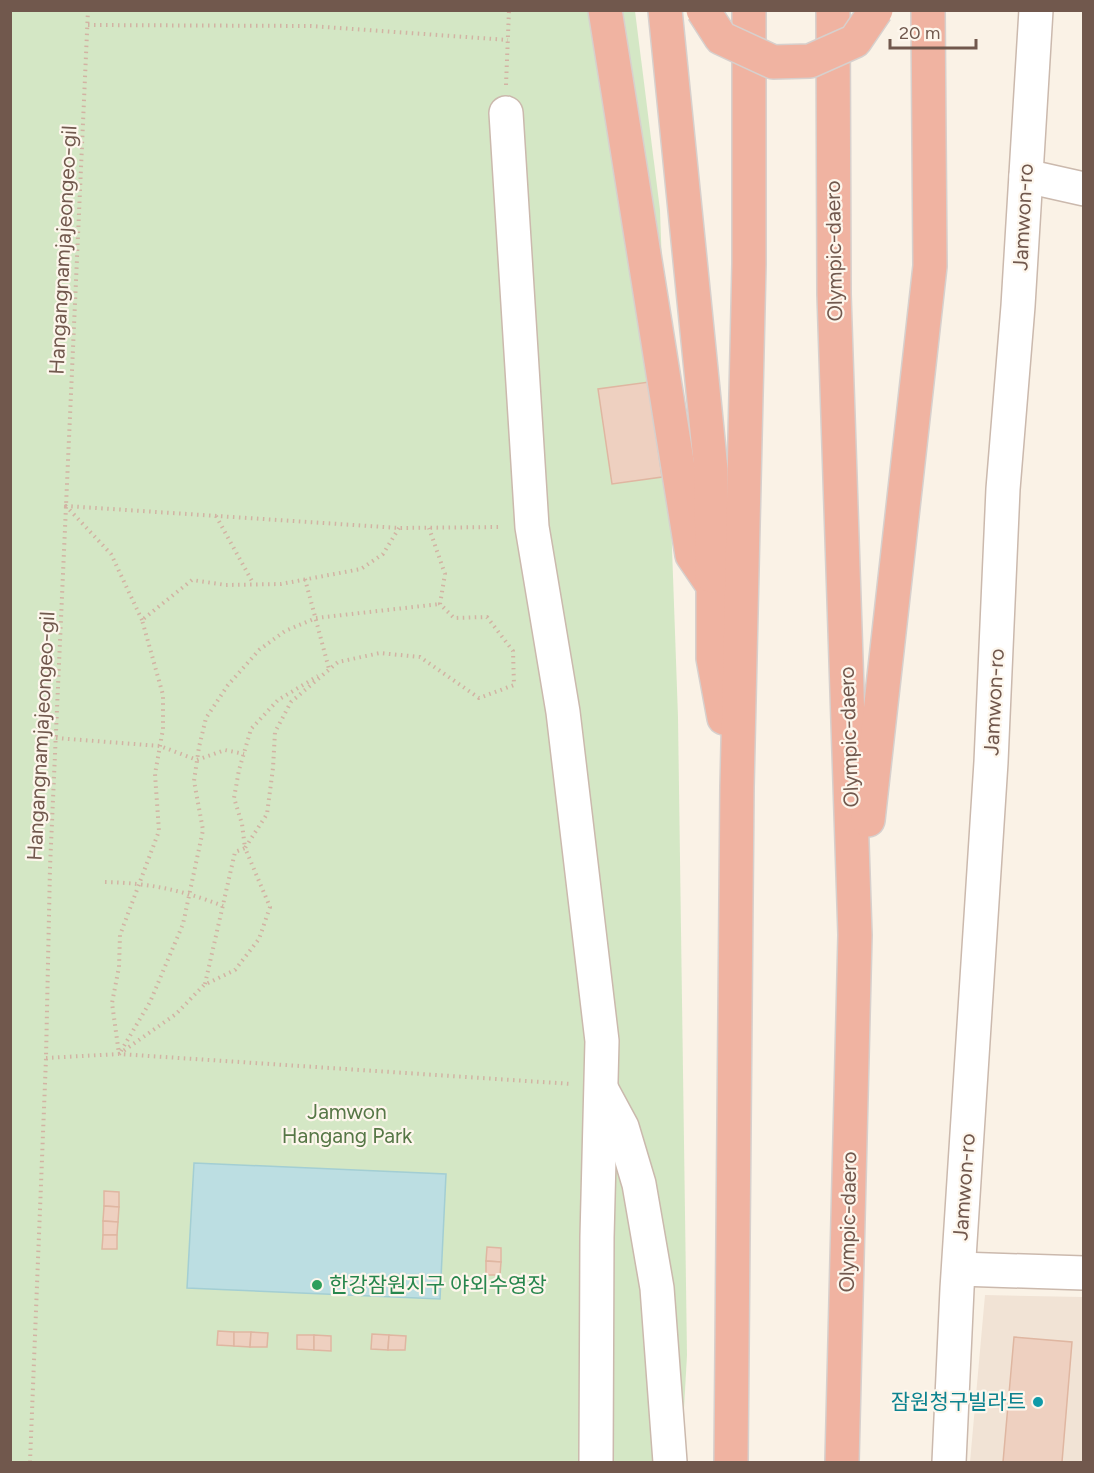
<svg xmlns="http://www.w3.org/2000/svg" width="1094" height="1473" viewBox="0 0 1094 1473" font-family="Figtree,'Noto Sans KR',sans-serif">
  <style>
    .residential { fill: #f1e3d5 }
    .green { fill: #d4e7c5 }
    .water { fill: #bcdee2; stroke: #a3ced3; stroke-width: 1.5 }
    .building { fill: #eed0c0; stroke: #dfb6a1; stroke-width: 1.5 }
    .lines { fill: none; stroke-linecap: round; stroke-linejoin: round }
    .minor-casing { stroke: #cbb9ad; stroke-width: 36 }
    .highway-casing { stroke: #d7d0cd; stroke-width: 36 }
    .path { stroke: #d2b3a3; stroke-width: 4; stroke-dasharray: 1.5 4.5; stroke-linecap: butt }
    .minor { stroke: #fff; stroke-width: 33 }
    .highway { stroke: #f0b3a1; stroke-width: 33 }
    .highway-bridge-casing { stroke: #d7d0cd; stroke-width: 36; stroke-linecap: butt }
    .highway-bridge { stroke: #f0b3a1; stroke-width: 33 }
    .leisure-dot { fill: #2e9e5b; stroke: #fdf6ec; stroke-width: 2 }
    .culture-dot { fill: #0f9aa8; stroke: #fdf6ec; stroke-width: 2 }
    .labels { text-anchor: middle; stroke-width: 4.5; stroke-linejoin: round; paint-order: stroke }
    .street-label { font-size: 21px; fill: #71584d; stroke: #fdf6ec }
    .park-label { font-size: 21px; fill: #567746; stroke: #fdf6ec }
    .leisure-label { font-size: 21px; fill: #27864d; stroke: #fdf6ec; text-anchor: start }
    .culture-label { font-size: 21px; fill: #0d838f; stroke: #fdf6ec; text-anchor: end }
  </style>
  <rect width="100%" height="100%" fill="#faf2e6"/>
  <polygon class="residential" points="985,1295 1083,1297 1083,1462 970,1462"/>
  <polygon class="green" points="10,11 635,11 660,210 678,717 687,1355 681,1462 11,1462"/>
  <polygon class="water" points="194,1163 446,1174 440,1299 187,1288"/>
  <g class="building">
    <polygon points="649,382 662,477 612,484 598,389"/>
    <polygon points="104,1191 119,1192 119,1207 104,1206"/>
    <polygon points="104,1206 119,1207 118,1222 103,1221"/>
    <polygon points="103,1221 118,1222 117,1235 103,1235"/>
    <polygon points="103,1235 117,1235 117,1249 102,1249"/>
    <polygon points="487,1247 501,1248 501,1262 486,1261"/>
    <polygon points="486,1261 501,1262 500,1275 486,1275"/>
    <polygon points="218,1331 234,1332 234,1346 217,1345"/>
    <polygon points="234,1332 251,1332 250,1347 234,1346"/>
    <polygon points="251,1332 268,1333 267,1347 250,1347"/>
    <polygon points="372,1334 389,1335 388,1350 371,1349"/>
    <polygon points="297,1335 314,1335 314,1350 297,1349"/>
    <polygon points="314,1335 331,1336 331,1351 314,1350"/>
    <polygon points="389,1335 406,1336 405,1350 388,1350"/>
    <polygon points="1014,1337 1072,1342 1062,1462 1003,1462"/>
  </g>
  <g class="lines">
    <g class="minor-casing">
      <g id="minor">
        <polyline points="506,113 532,527 563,712 602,1041 597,1237 596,1462"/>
        <polyline points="1026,176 1084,189"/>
        <polyline points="602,1090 622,1127 639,1184 657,1288 670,1462"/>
        <polyline points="959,1269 1084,1273"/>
        <polyline points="949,1462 957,1289 991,762 1003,489 1018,306 1036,10"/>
      </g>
    </g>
    <g class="highway-casing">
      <g id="highway">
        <polyline points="605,10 692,555 713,586 713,658 724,718"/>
        <polyline points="665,10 711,470 712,576"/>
        <polyline points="833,10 834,294 855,935 842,1462"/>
        <polyline points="868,820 930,266 928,10"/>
        <polyline points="731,1462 737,787 749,264 749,10"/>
      </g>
    </g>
    <g class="path">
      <polyline points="88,25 311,26 508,40"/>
      <polyline points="506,85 509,10"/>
      <polyline points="216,516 253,583"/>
      <polyline points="399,528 383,554 361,569 281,584 226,585 192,580 142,620 163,695 163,729 155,774 159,831 120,935 119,967 112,1003 119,1054 176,1014 204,985 235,970 259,939 270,907 245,848 267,814 273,768 275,732 291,702 338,662 380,653 420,657 479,698 514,685 513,651 487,617 454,618 440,604 445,574 429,528"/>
      <polyline points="305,579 329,669 327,670"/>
      <polyline points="142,620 111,554 66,506 399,528 502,527"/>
      <polyline points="56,738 160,746 197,760 225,750 244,754"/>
      <path d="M 105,882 C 149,883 182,890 223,906"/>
      <polyline points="205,984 235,852 245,848 242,824 234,798 239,770 251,729 278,700 318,676"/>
      <polyline points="121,1051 150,1002 183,924 203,830 194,781 199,747 206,718 228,685 259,650 285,631 316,618 440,604"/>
      <polyline points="46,1058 119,1054 572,1084"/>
      <polyline points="30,1462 46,1058 50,867 88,10"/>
    </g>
    <use href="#minor" class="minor"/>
    <use href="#highway" class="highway"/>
    <g class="highway-bridge-casing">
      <polyline id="highway-bridge" points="703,10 721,38 773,62 810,61 855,41 876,10"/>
    </g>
    <use href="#highway-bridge" class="highway-bridge"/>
  </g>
  <circle class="leisure-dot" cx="317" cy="1285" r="6"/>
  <circle class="culture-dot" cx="1038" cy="1402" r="6"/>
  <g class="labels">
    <g class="street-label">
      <text transform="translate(1023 217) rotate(-87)" y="7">Jamwon-ro</text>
      <text transform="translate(63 250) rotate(-87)" y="7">Hangangnamjajeongeo-gil</text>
      <text transform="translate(834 251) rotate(-91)" y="7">Olympic-daero</text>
      <text transform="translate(994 702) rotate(-87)" y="7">Jamwon-ro</text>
      <text transform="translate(41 736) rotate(-87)" y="7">Hangangnamjajeongeo-gil</text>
      <text transform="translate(849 737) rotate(-92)" y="7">Olympic-daero</text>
      <text transform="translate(964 1187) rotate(-86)" y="7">Jamwon-ro</text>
      <text transform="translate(848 1222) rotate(-89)" y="7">Olympic-daero</text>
    </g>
    <g class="park-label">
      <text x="347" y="1119">Jamwon<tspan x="347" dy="24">Hangang Park</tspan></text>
    </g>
    <g class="leisure-label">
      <text x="329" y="1292">한강잠원지구 야외수영장</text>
    </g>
    <g class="culture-label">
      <text x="1026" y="1409">잠원청구빌라트</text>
    </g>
  </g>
  <rect width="1094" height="1473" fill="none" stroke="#71584d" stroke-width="24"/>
  <path d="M890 39v9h86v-9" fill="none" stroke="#71584d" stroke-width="3"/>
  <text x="899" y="39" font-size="18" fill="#71584d" stroke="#fdf6ec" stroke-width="4.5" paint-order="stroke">20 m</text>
</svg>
